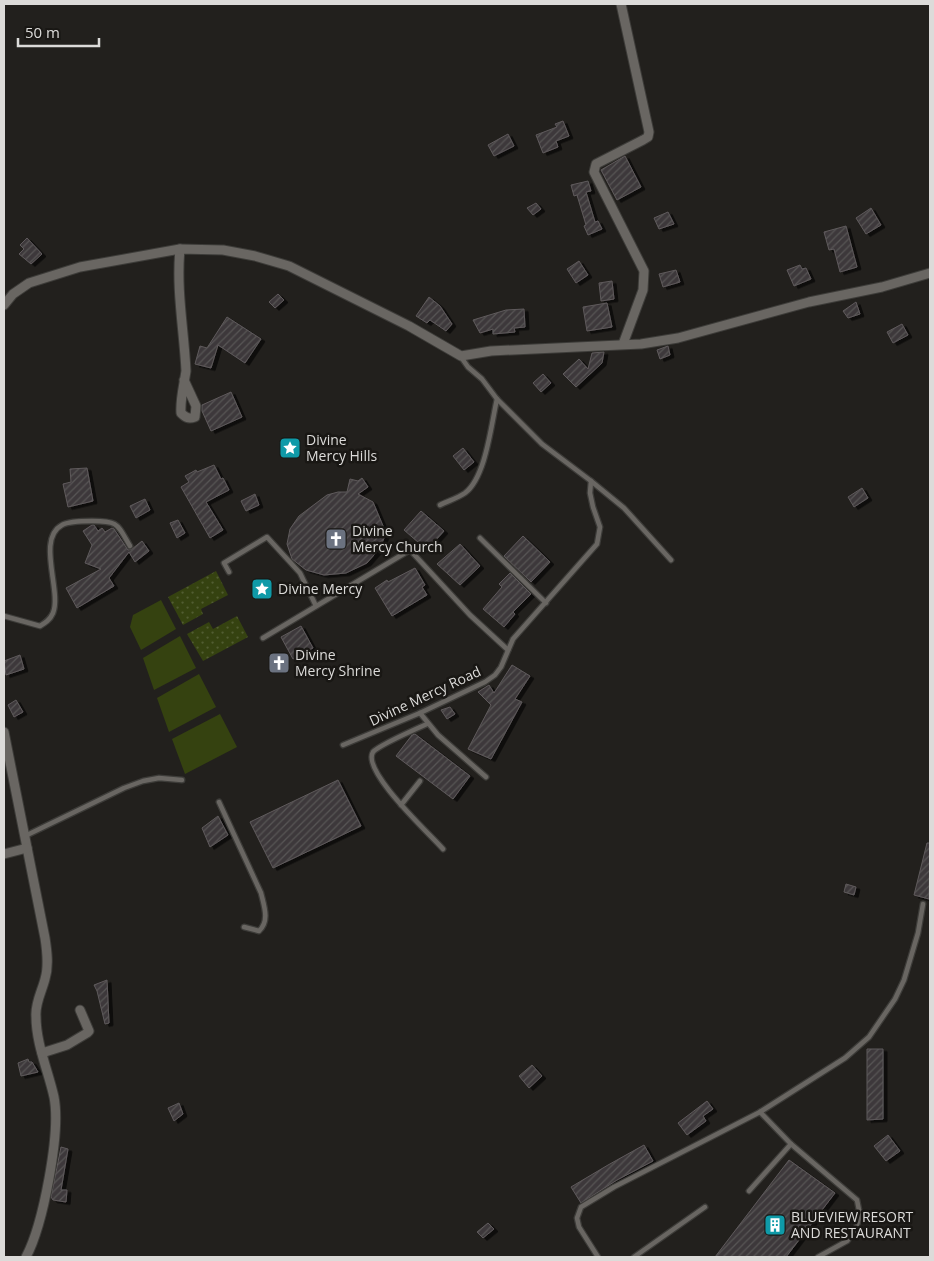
<svg xmlns="http://www.w3.org/2000/svg" width="934" height="1261" viewBox="0 0 934 1261" font-family="'Open Sans',sans-serif">
  <style>
    .grass { fill: #354210 }
    .garden { fill: url(#garden-dots) }
    .building { fill: url(#building-hatch); stroke: #5f5a5c; filter: url(#shadow) }
    .lines { fill: none; stroke-linecap: round; stroke-linejoin: round }
    .lane-casing { stroke: #3d3c39; stroke-width: 7 }
    .street-casing { stroke: #3d3c39; stroke-width: 11 }
    .lane { stroke: #696662; stroke-width: 4.5 }
    .street { stroke: #696662; stroke-width: 9 }
    .labels { text-anchor: middle; stroke-width: 5; stroke-linejoin: round; paint-order: stroke }
    .poi-label { font-size: 14px; fill: #dcdbd9; stroke: #191714; text-anchor: start }
    .street-label { font-size: 14px; fill: #dcdbd9; stroke: #191714 }
  </style>
  <defs>
    <pattern id="garden-dots" width="8" height="8" patternUnits="userSpaceOnUse" patternTransform="scale(1.25)"><rect width="8" height="8" fill="#354210"/><path d="M2 2h.1M6 6h.1" fill="none" stroke="#525d32" stroke-width="1.8" stroke-linecap="round"/></pattern>
    <pattern id="building-hatch" width="6" height="6" patternUnits="userSpaceOnUse" patternTransform="scale(1.25)"><rect width="6" height="6" fill="#3d393a"/><path d="M-1 1l2-2M0 6l6-6M5 7l2-2" fill="none" stroke="#585556"/></pattern>
    <filter id="shadow"><feDropShadow dx="4" dy="2.5" stdDeviation="0" flood-color="#0009"/></filter>
  </defs>
  <rect width="100%" height="100%" fill="#22201d"/>
  <g class="grass">
    <polygon points="161,600 176,629 141,650 130,627 133,615"/>
    <polygon points="180,636 196,668 154,690 143,658"/>
    <polygon points="199,674 216,707 169,732 157,698"/>
    <polygon points="220,714 237,747 185,774 172,739"/>
  </g>
  <g class="garden">
    <polygon points="216,571 228,595 201,609 203,614 183,625 168,597"/>
    <polygon points="237,616 248,637 203,661 187,634 209,622 213,629"/>
  </g>
  <g class="building">
    <polygon points="563,121 569,136 556,141 558,147 543,153 536,135 557,127 555,124"/>
    <polygon points="508,134 514,146 494,156 488,145"/>
    <polygon points="625,156 641,187 617,200 601,170"/>
    <polygon points="588,181 591,191 586,192 595,222 598,221 602,229 588,235 584,226 586,225 577,195 574,196 571,185"/>
    <polygon points="536,203 541,209 533,215 527,208"/>
    <polygon points="871,208 881,225 866,234 856,218"/>
    <polygon points="668,212 674,224 659,229 654,218"/>
    <polygon points="846,226 857,267 840,272 834,249 829,250 824,232"/>
    <polygon points="27,238 42,254 31,264 19,254 24,249 20,245"/>
    <polygon points="579,261 588,275 576,283 567,269"/>
    <polygon points="800,265 802,269 806,268 811,279 794,286 787,270"/>
    <polygon points="676,270 680,282 663,287 659,274"/>
    <polygon points="612,281 614,299 601,301 599,283"/>
    <polygon points="278,294 284,300 275,308 269,302"/>
    <polygon points="429,297 440,306 452,324 446,331 430,320 427,323 416,316"/>
    <polygon points="856,302 860,314 848,318 843,311"/>
    <polygon points="607,303 612,327 587,331 583,307"/>
    <polygon points="524,309 525,327 514,328 515,332 493,334 493,329 480,333 473,320 506,310"/>
    <polygon points="227,317 261,339 245,363 218,345 211,368 195,364 200,346 207,348"/>
    <polygon points="902,324 908,335 893,343 887,332"/>
    <polygon points="668,346 670,355 660,359 657,350"/>
    <polygon points="604,352 602,363 576,387 563,374 579,359 588,369 592,353"/>
    <polygon points="543,374 551,383 541,392 533,383"/>
    <polygon points="231,392 242,417 211,431 202,411 202,405"/>
    <polygon points="463,448 474,462 464,470 453,456"/>
    <polygon points="214,465 221,479 223,478 229,490 206,502 223,530 210,538 181,487 189,482 185,476 196,470 197,472"/>
    <polygon points="87,468 93,501 68,507 63,484 71,482 70,469"/>
    <polygon points="362,478 368,487 358,494 373,502 386,533 380,548 367,563 346,573 324,575 306,570 292,559 287,544 290,529 299,516 327,495 338,492 347,492 350,479 358,481"/>
    <polygon points="862,488 868,498 854,507 848,497"/>
    <polygon points="255,494 259,505 246,511 241,501"/>
    <polygon points="145,499 150,510 136,518 130,506"/>
    <polygon points="421,511 444,531 427,550 404,530"/>
    <polygon points="178,520 185,533 177,538 170,523"/>
    <polygon points="92,525 94,525 98,531 102,528 105,532 112,528 114,529 128,550 132,549 142,541 149,551 135,562 129,552 109,578 114,586 77,608 66,588 101,569 85,563 92,545 83,531"/>
    <polygon points="523,536 550,562 531,582 504,556"/>
    <polygon points="460,544 480,566 460,585 437,564"/>
    <polygon points="415,568 425,585 422,587 427,595 392,616 375,588 387,580 388,582"/>
    <polygon points="510,573 531,594 513,612 515,614 504,627 483,609 502,587 499,584"/>
    <polygon points="301,626 313,648 293,659 281,637"/>
    <polygon points="20,655 24,669 6,675 4,661"/>
    <polygon points="512,665 530,676 515,699 522,702 491,759 468,749 491,705 478,692 489,685 494,693"/>
    <polygon points="16,700 23,712 14,717 8,705"/>
    <polygon points="450,707 455,714 447,719 441,710"/>
    <polygon points="415,734 470,776 453,799 396,756 412,735"/>
    <polygon points="338,780 361,826 273,868 250,822"/>
    <polygon points="218,816 228,835 210,847 202,828"/>
    <polygon points="927,843 930,843 929,899 914,895"/>
    <polygon points="846,884 856,887 854,895 844,892"/>
    <polygon points="107,980 109,1023 105,1024 97,991 94,985"/>
    <polygon points="867,1049 883,1049 883,1119 867,1120"/>
    <polygon points="28,1059 29,1062 32,1062 38,1072 21,1076 18,1063"/>
    <polygon points="532,1065 542,1076 529,1088 519,1076"/>
    <polygon points="707,1101 713,1109 703,1116 706,1121 687,1135 678,1123"/>
    <polygon points="179,1103 183,1114 174,1121 168,1108"/>
    <polygon points="888,1135 900,1151 886,1161 874,1146"/>
    <polygon points="644,1145 653,1161 617,1180 581,1203 571,1187 608,1165"/>
    <polygon points="61,1147 68,1149 61,1190 67,1190 66,1202 53,1200 51,1197"/>
    <polygon points="789,1160 835,1193 786,1257 715,1257"/>
    <polygon points="488,1223 494,1229 483,1238 477,1232"/>
  </g>
  <g class="lines">
    <g class="lane-casing">
      <g id="lane">
        <polyline points="591,481 624,508 671,560"/>
        <path d="M 440,505 C 448,501 458,498 465,493 C 486,477 491,425 497,399"/>
        <polyline points="480,538 546,603"/>
        <polyline points="229,572 224,563 267,537 300,573 316,606"/>
        <path d="M 4,616 L 40,626 C 45,623 50,620 53,613 C 62,591 36,539 62,525 C 69,521 84,521 92,521 C 119,521 117,524 130,546"/>
        <polyline points="263,638 410,550 470,615 508,650"/>
        <polyline points="420,713 438,735 486,777"/>
        <path d="M 427,724 C 418,728 378,746 373,752 C 361,771 431,835 443,849"/>
        <polyline points="343,745 420,713 485,682 495,675 501,667 513,639 597,544 600,527 593,507 590,493 591,481 542,444 497,399 482,379 468,367 461,357"/>
        <path d="M 219,802 L 261,893 C 264,906 270,921 259,931 L 244,927"/>
        <polyline points="401,805 420,781"/>
        <polyline points="25,836 124,788 143,781 159,778 182,780"/>
        <polyline points="760,1112 791,1144 857,1200 860,1215 855,1231 847,1241 818,1257"/>
        <polyline points="749,1191 791,1144"/>
        <polyline points="598,1257 579,1227 577,1218 581,1207 614,1187 760,1112 845,1058 869,1037 895,999 904,980 918,933 923,904"/>
        <polyline points="634,1257 705,1207"/>
      </g>
    </g>
    <g class="street-casing">
      <g id="street">
        <polyline points="621,4 649,132 648,137 643,140 596,164 594,172 644,271 643,290 623,344"/>
        <path d="M 180,249 C 176,290 184,330 186,371 C 184,385 180,399 181,413 C 186,418 189,419 195,417 L 196,406 L 184,380"/>
        <polyline points="4,305 13,294 29,283 80,267 180,249 223,250 255,256 289,266 409,326 461,356 491,351 641,344 678,338 809,302 882,287 930,273"/>
        <path d="M 4,732 L 45,938 C 47,951 49,966 45,979 C 42,991 35,1003 36,1016 C 36,1044 48,1070 54,1097 C 61,1133 43,1225 26,1257"/>
        <polyline points="4,854 27,848"/>
        <polyline points="42,1053 67,1045 87,1033 89,1031 80,1010"/>
      </g>
    </g>
    <use href="#lane" class="lane"/>
    <use href="#street" class="street"/>
  </g>
  <defs>
    <g id="sight-square" transform="scale(1.125)"><rect x="-9" y="-9" width="18" height="18" rx="4" fill="#0f9aa8" stroke="#191714"/><path d="M0-6L1.8-2.2L6-1.7L2.9 1.2L3.7 5.4L0 3.3L-3.7 5.4L-2.9 1.2L-6-1.7L-1.8-2.2Z" fill="#fff"/></g>
    <g id="church-square" transform="scale(1.125)"><rect x="-9" y="-9" width="18" height="18" rx="4" fill="#6b7280" stroke="#191714"/><path d="M-1.2-6h2.4v3.5h3.3v2.4h-3.3V6h-2.4V-.1h-3.3v-2.4h3.3Z" fill="#fff"/></g>
    <g id="building-square" transform="scale(1.125)"><rect x="-9" y="-9" width="18" height="18" rx="4" fill="#0f9aa8" stroke="#191714"/><path d="M-4-6H4V6H1V3H-1V6H-4ZM-2.5-4.3h1.7v1.8h-1.7ZM.8-4.3h1.7v1.8H.8ZM-2.5-1h1.7V.8h-1.7ZM.8-1h1.7V.8H.8Z" fill="#fff"/></g>
  </defs>
  <g fill-rule="evenodd">
    <use href="#sight-square" x="290" y="448"/>
    <use href="#church-square" x="336" y="539"/>
    <use href="#sight-square" x="262" y="589"/>
    <use href="#church-square" x="279" y="663"/>
    <use href="#building-square" x="775" y="1225"/>
  </g>
  <g class="labels">
    <g class="poi-label">
      <text x="306" y="445">Divine<tspan x="306" dy="16">Mercy Hills</tspan></text>
      <text x="352" y="536">Divine<tspan x="352" dy="16">Mercy Church</tspan></text>
      <text x="278" y="594">Divine Mercy</text>
      <text x="295" y="660">Divine<tspan x="295" dy="16">Mercy Shrine</tspan></text>
      <text x="791" y="1222">BLUEVIEW RESORT<tspan x="791" dy="16">AND RESTAURANT</tspan></text>
    </g>
    <g class="street-label">
      <text transform="translate(425 696) rotate(-25)" y="5">Divine Mercy Road</text>
    </g>
  </g>
  <rect width="934" height="1261" fill="none" stroke="#dcdbd9" stroke-width="10"/>
  <path d="M18 38v8h81v-8" fill="none" stroke="#dcdbd9" stroke-width="2.5"/>
  <text x="25" y="38" font-size="15" fill="#dcdbd9" stroke="#191714" stroke-width="4" paint-order="stroke">50 m</text>
</svg>
